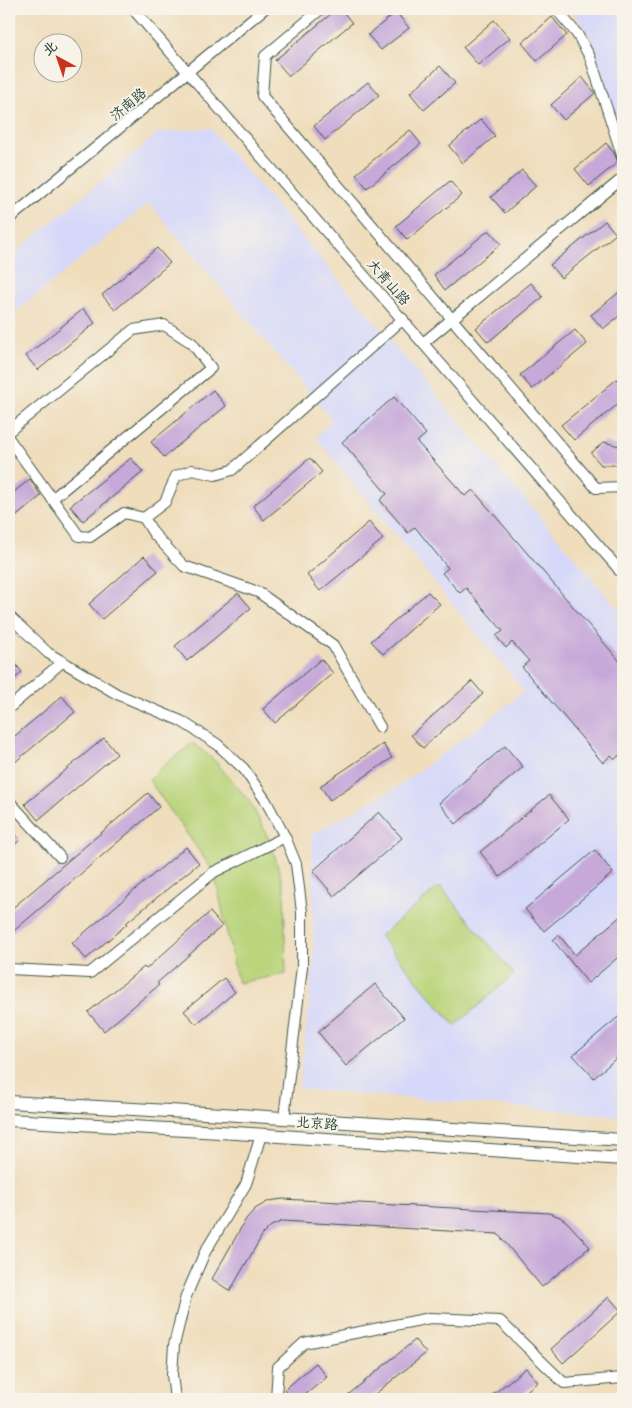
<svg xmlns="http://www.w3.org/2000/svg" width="632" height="1408" viewBox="0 0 632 1408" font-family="Pangolin,'LXGW WenKai TC',sans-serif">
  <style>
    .built { fill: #d6d8f9 }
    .green { fill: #b9d47a; stroke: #6c8857 }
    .building { fill: #c6a9d9 }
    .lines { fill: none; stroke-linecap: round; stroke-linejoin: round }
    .minor-casing { stroke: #3e5548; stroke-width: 12 }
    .major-casing { stroke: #3e5548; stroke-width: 14 }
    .minor { stroke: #fff; stroke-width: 10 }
    .major { stroke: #fff; stroke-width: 12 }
    .labels { text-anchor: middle; stroke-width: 4; stroke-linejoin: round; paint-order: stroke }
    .street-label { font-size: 14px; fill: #1f3d34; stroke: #f7f3e8 }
  </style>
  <rect width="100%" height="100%" fill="#f7f3e8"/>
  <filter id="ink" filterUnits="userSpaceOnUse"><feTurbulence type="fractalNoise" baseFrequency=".02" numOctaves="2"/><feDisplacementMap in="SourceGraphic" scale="10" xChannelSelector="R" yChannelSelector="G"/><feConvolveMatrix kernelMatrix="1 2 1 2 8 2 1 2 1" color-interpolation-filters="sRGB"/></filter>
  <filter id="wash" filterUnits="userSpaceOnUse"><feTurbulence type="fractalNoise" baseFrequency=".0096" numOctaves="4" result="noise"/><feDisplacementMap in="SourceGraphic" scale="20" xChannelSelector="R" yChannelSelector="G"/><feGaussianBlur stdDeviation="1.12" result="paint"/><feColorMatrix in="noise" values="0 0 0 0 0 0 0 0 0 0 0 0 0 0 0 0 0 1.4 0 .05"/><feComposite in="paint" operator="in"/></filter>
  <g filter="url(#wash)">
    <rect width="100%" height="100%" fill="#efddbc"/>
    <g class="built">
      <polygon points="571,9 623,9 623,143 591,37"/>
      <polygon points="210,128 623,615 623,1116 299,1089 314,960 312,834 396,788 494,716 524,691 316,438 332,420 149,203 9,317 9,258 158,133"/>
    </g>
    <g class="green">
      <polygon points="193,743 215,761 250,802 271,843 284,888 286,974 238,983 214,872 149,780 164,765"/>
      <polygon points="440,886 514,974 455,1026 380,936"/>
    </g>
    <g id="blocks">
      <g class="building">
        <polygon points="337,9 341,9 352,23 289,76 275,60"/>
        <polygon points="396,12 409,28 381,50 368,35"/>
        <polygon points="552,17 567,35 537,61 522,43"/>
        <polygon points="494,20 510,38 478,65 463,47"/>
        <polygon points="440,66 455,83 424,110 410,93"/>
        <polygon points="582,77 595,93 564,120 551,105"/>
        <polygon points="368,82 379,95 325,140 314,126"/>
        <polygon points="481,119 495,136 463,163 449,146"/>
        <polygon points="410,130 421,144 367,188 356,174"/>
        <polygon points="606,143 614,153 618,162 589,186 575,169"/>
        <polygon points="522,170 536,186 505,213 491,197"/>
        <polygon points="450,181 462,195 407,240 396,226"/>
        <polygon points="605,221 616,234 561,278 550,265"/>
        <polygon points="489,230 501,244 445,290 434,275"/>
        <polygon points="157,248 170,263 115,310 102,295"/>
        <polygon points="531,283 543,297 488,342 476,328"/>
        <polygon points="623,289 623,313 603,329 591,315"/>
        <polygon points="83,309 95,323 38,370 26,356"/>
        <polygon points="575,330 587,344 532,389 520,375"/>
        <polygon points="617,379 623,386 623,400 574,440 561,425"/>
        <polygon points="213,390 226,406 164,457 151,442"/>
        <polygon points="394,397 426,434 417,442 465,496 473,490 623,665 623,752 615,759 611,755 603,763 522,667 529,661 512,642 506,648 496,636 503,631 466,588 460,593 442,573 448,568 415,527 408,533 380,500 387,494 342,442"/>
        <polygon points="604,442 623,447 623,465 601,465 591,453"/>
        <polygon points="131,458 143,472 83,521 70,506"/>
        <polygon points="310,458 322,472 264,520 253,506"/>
        <polygon points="30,479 41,496 13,519 9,514 9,496"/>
        <polygon points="369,522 383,539 320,591 307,575"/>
        <polygon points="144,556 158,571 102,619 89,604"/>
        <polygon points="428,592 440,604 383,654 371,641"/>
        <polygon points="238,593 251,608 187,661 175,646"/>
        <polygon points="9,656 22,672 9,684"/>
        <polygon points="321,659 333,673 275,723 263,709"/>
        <polygon points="472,681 483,694 423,748 411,735"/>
        <polygon points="62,696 75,712 9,767 9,741"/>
        <polygon points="104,738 117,754 38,820 25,804"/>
        <polygon points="383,744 392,758 330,800 320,786"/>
        <polygon points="505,746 523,767 456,824 439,803"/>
        <polygon points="148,793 159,807 9,935 9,911"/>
        <polygon points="549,795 569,819 500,877 480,852"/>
        <polygon points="379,812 402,838 334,896 313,871"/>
        <polygon points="9,827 20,840 9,850"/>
        <polygon points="186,847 199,863 126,923 127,924 86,959 72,943"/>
        <polygon points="595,850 613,873 544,931 525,909"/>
        <polygon points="210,912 222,926 157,983 159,985 104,1031 88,1012 144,967 146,969"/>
        <polygon points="623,914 623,953 588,983 553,940 559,935 575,955"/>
        <polygon points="224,978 235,992 196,1024 184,1011"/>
        <polygon points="375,984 404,1018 346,1066 318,1032"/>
        <polygon points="623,1013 623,1052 594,1078 573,1055"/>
        <polygon points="282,1199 549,1213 560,1217 567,1222 590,1247 542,1287 498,1234 283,1221 271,1226 263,1234 230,1291 212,1279 246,1219 255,1209 269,1201"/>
        <polygon points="609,1297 621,1311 563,1363 551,1349"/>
        <polygon points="415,1340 426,1353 369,1399 343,1399"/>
        <polygon points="316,1363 327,1377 300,1399 292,1399 284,1390"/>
        <polygon points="526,1368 538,1382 516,1399 487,1399"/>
      </g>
    </g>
  </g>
  <g filter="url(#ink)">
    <use href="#blocks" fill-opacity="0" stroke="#3e5548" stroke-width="1"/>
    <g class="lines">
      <g class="minor-casing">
        <g id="minor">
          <polyline points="133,9 623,574"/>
          <polyline points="321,9 265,56 262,96 596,488 623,487"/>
          <polyline points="556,9 577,34 590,57 623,158"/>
          <polyline points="9,219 264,9"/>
          <polyline points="423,343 623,178"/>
          <polyline points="9,431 133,330 164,325 192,343 211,368 52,499"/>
          <polyline points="9,439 79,536 90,537 124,513 144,518 154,534 184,566 258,592 333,645 380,727"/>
          <polyline points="144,518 165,502 176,476 192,470 215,475 232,470 403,319"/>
          <polyline points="9,616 48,653 117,694 181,721 217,744 244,769 266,801 285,837 296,864 302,912 302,967 284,1118"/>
          <polyline points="9,708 62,662"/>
          <polyline points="9,801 60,857"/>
          <polyline points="9,969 90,973 214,872 285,837"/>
          <polyline points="175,1399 172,1375 174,1345 186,1296 205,1252 246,1184 261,1135"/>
          <polyline points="276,1399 278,1367 304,1343 430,1318 500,1321 564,1383 623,1378"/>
        </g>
      </g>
      <g class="major-casing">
        <g id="major">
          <polyline points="620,570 623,566"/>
          <polyline points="9,1102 222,1114 623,1140"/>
          <polyline points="9,1120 220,1132 623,1159"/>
        </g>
      </g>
      <use href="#minor" class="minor"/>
      <use href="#major" class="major"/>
    </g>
  </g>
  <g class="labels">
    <g class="street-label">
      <text transform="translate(128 104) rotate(-40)" y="5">济南路</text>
      <text transform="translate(389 282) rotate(49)" y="5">大青山路</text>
      <text transform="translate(317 1123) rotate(4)" y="5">北京路</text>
    </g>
  </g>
  <rect width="632" height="1408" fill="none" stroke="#f7f3e8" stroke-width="30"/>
  <g transform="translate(58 58) rotate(320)"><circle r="24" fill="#f7f3e8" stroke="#a1aaa0"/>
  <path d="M0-4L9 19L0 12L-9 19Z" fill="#c8321e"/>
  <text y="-8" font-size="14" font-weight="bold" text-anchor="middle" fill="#1f3d34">北</text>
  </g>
</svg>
